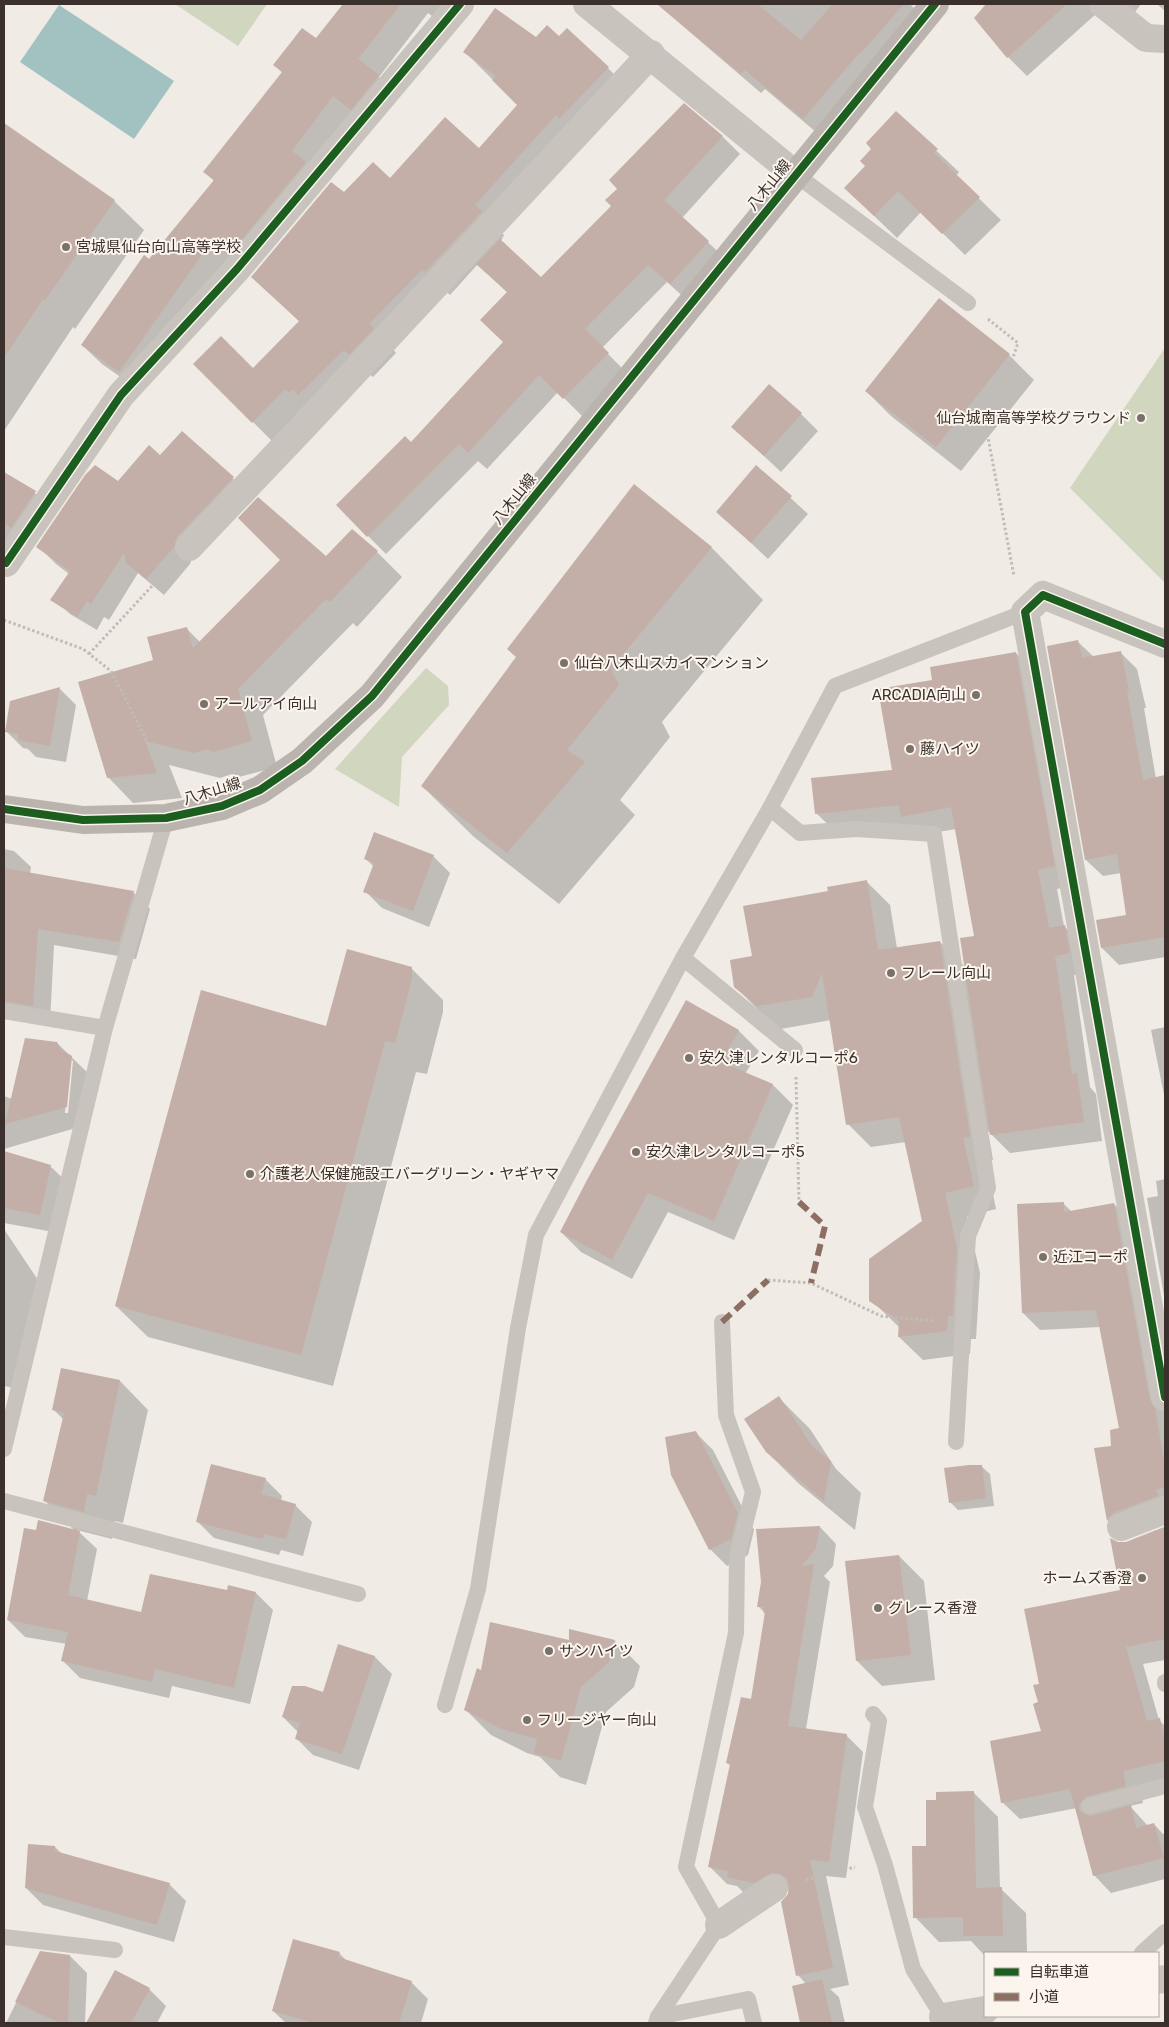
<svg xmlns="http://www.w3.org/2000/svg" width="1169" height="2027" viewBox="0 0 1169 2027" font-family="Rubik,'Noto Sans JP',sans-serif">
  <style>
    .green { fill: #d1d6bf }
    .water { fill: #a1c2c1 }
    .shadow { fill: #0003; fill-rule: evenodd }
    .building { fill: #c3afa7 }
    .lines { fill: none; stroke-linecap: round; stroke-linejoin: round }
    .path { stroke: #c2bbb6; stroke-width: 3; stroke-dasharray: 2.5 2.5; stroke-linecap: butt }
    .lane { stroke: #c9c3be; stroke-width: 16 }
    .street { stroke: #c9c3be; stroke-width: 28 }
    .secondary { stroke: #bab3ae; stroke-width: 28 }
    .quiet { stroke: #8d6e63; stroke-width: 6; stroke-dasharray: 12 6; stroke-linecap: butt }
    .cycleway-casing { stroke: #fbf5ee; stroke-width: 11 }
    .cycleway { stroke: #1b5e20; stroke-width: 8 }
    .poi-dot { fill: #7a716c; stroke: #fbf5ee; stroke-width: 2 }
    .labels { text-anchor: middle; stroke-width: 4; stroke-linejoin: round; paint-order: stroke }
    .street-label { font-size: 15px; fill: #3b302b; stroke: #fbf5ee }
    .poi-label { font-size: 15px; fill: #3b302b; stroke: #fbf5ee; text-anchor: start }
  </style>
  <rect width="100%" height="100%" fill="#f0ebe5"/>
  <g class="green">
    <polygon points="175,4 267,4 238,46"/>
    <polygon points="1165,348 1165,583 1070,488"/>
    <polygon points="426,668 448,686 449,705 402,757 399,807 335,769"/>
  </g>
  <polygon class="water" points="59,5 174,81 134,139 20,62"/>
  <g class="shadow">
    <polygon points="344,4 442,4 432,16 428,13 379,77 398,96 139,390 102,364 82,345 214,181 205,172 283,73 275,65 316,40"/>
    <polygon points="657,4 910,4 926,20 823,138 765,89 761,93"/>
    <polygon points="988,4 1107,4 1027,76 1008,57 975,18"/>
    <polygon points="1112,4 1141,4 1135,12"/>
    <polygon points="1157,4 1165,4 1165,11"/>
    <polygon points="559,38 608,68 631,92 498,229 504,235 501,241 541,279 722,136 740,154 682,218 726,259 688,301 667,282 602,348 626,372 582,416 558,392 487,469 478,461 386,554 337,505 411,443 504,342 508,293 478,264 450,295 447,292 392,348 396,353 373,377 368,373 276,445 195,364 253,369 300,322 253,277 344,194 479,149 519,106 465,52 536,39"/>
    <polygon points="896,113 959,172 956,176 1001,220 965,255 921,212 897,238 868,210 867,166 872,149"/>
    <polygon points="4,124 114,201 144,230 75,329 73,327 4,431"/>
    <polygon points="939,300 1009,355 1034,380 961,471 891,416 866,391"/>
    <polygon points="801,414 818,431 781,472 733,427"/>
    <polygon points="182,433 250,494 194,553 190,564 164,595 138,573 109,620 104,617 97,630 70,614 53,597 69,574 56,564 39,547 118,482 161,457"/>
    <polygon points="757,467 808,514 768,559 718,512"/>
    <polygon points="4,473 30,488 46,505 4,561"/>
    <polygon points="634,486 712,548 763,600 662,722 670,737 620,800 635,815 559,904 474,837 422,786 517,657"/>
    <polygon points="377,552 402,577 357,627 353,623 263,715 277,767 239,777 232,774 220,778 169,765 182,798 133,803 108,777 161,700 186,628 200,642 326,558"/>
    <polygon points="1078,642 1094,657 1120,652 1137,669 1146,708 1144,708 1156,779 1165,777 1165,957 1119,965 1102,948 1127,916 1121,873 1103,876 1086,860"/>
    <polygon points="1016,653 1035,672 1073,886 1057,889 1064,926 1084,946 1089,972 1074,975 1090,1087 1096,1094 1102,1141 1010,1153 988,1131 993,1160 986,1161 996,1209 967,1216 980,1273 976,1339 971,1339 970,1354 923,1360 899,1337 900,1328 871,1300 924,1221 906,1142 871,1147 848,1124 831,1020 781,1029 759,1011 736,987 754,957 829,892 867,882 890,905 897,948 940,942 966,968 976,937 956,829 921,835 836,832 816,813 894,771 933,681"/>
    <polygon points="59,688 76,705 66,762 36,757 28,749 23,748 6,731"/>
    <polygon points="4,849 14,851 31,867 30,874 133,892 150,909 136,959 54,945 50,1022 4,1016"/>
    <polygon points="433,856 450,873 429,927 382,908 365,891 374,867 366,859"/>
    <polygon points="411,968 443,1000 443,1012 427,1074 416,1072 333,1386 148,1337 116,1306 327,1028"/>
    <polygon points="687,1002 739,1031 759,1051 745,1074 773,1085 793,1105 734,1240 668,1212 632,1279 581,1252 561,1232"/>
    <polygon points="1165,1027 1165,1100 1151,1030"/>
    <path d="M 57,1043 L 91,1076 L 86,1125 L 4,1149 L 4,1096 L 12,1099 ZM 70,1059 L 73,1061 L 68,1113 L 65,1113 Z"/>
    <polygon points="4,1152 50,1166 70,1185 59,1233 4,1223"/>
    <polygon points="1165,1179 1165,1302 1147,1198 1158,1196 1156,1181"/>
    <polygon points="1063,1203 1072,1212 1114,1204 1131,1221 1165,1411 1165,1517 1125,1537 1108,1521 1095,1449 1112,1447 1120,1429 1100,1327 1040,1330 1023,1313"/>
    <polygon points="4,1229 40,1283 21,1389 4,1386"/>
    <polygon points="62,1369 120,1381 148,1410 123,1523 115,1521 112,1539 77,1530 97,1549 87,1601 142,1614 228,1592 256,1593 273,1610 250,1704 172,1686 169,1698 80,1678 63,1661 67,1644 25,1637 8,1620 75,1531 44,1500 63,1419 54,1410"/>
    <polygon points="779,1398 810,1429 836,1469 861,1493 855,1530 798,1483 767,1452"/>
    <polygon points="696,1433 713,1450 754,1530 748,1555 727,1566 710,1549"/>
    <polygon points="981,1466 990,1474 994,1506 958,1510 950,1502"/>
    <polygon points="265,1479 282,1496 281,1501 295,1505 312,1522 303,1556 281,1550 279,1555 214,1538 197,1521"/>
    <polygon points="820,1527 836,1544 833,1566 824,1576 830,1582 806,1729 846,1735 863,1752 846,1878 826,1876 849,1985 830,1989 839,1997 845,2023 801,2023 793,1987 806,1984 798,1975 789,1895 790,1889 771,1899 745,1894 737,1886 727,1884 710,1867 731,1766 727,1763 752,1700 766,1614 758,1606"/>
    <polygon points="1165,1528 1165,1660 1143,1664 1159,1720 1165,1726 1165,1782 1140,1788 1143,1803 1130,1806 1148,1826 1154,1824 1163,1834 1165,1833 1165,1879 1111,1893 1094,1875 1077,1808 1020,1819 1002,1802 1042,1732 1040,1684 1122,1592 1118,1544 1127,1543"/>
    <polygon points="899,1556 924,1581 935,1680 882,1686 857,1661"/>
    <polygon points="570,1631 615,1641 640,1666 634,1687 606,1712 586,1785 560,1777 540,1757 527,1753 491,1735 466,1710 482,1671 570,1642"/>
    <polygon points="339,1645 375,1657 392,1674 359,1770 313,1755 296,1738 298,1732 283,1717 323,1694"/>
    <polygon points="973,1792 998,1817 1000,1888 1026,1913 1027,1953 985,1953 985,1956 971,1941 939,1942 915,1917 937,1801"/>
    <polygon points="55,1847 62,1854 169,1884 186,1901 174,1942 43,1905 26,1888"/>
    <polygon points="41,1953 70,1956 87,1973 85,2023 6,2023"/>
    <polygon points="339,1953 348,1962 411,1982 428,1999 421,2023 286,2023 273,2011"/>
    <polygon points="116,1971 149,1989 166,2006 157,2023 88,2023"/>
  </g>
  <g class="building">
    <polygon points="343,4 401,4 358,59 379,75 351,110 333,96 292,151 306,162 228,256 212,241 119,372 81,345 144,255 149,259 214,180 203,172 282,72 273,65 302,28 316,38"/>
    <polygon points="657,4 757,4 801,40 833,4 904,4 861,53 860,52 803,119 745,70 741,74"/>
    <polygon points="986,4 1067,4 1007,58 974,18"/>
    <polygon points="495,8 536,37 547,25 559,36 567,28 609,67 559,119 556,115 475,205 482,211 477,217 425,272 422,270 369,324 374,328 349,355 344,350 298,395 293,389 289,393 285,389 252,423 193,364 221,336 253,368 299,321 251,277 331,182 344,192 373,162 390,178 445,117 479,148 517,105 492,80 496,76 463,52"/>
    <polygon points="684,103 723,136 664,200 709,241 670,284 648,265 585,329 609,353 563,399 539,375 468,453 459,444 367,537 336,505 405,436 411,442 503,342 480,320 507,292 476,264 500,239 541,277 611,206 605,200 617,189 609,180"/>
    <polygon points="896,111 938,149 934,153 980,197 942,234 898,191 874,216 844,188 865,166 860,161 871,149 866,143"/>
    <polygon points="4,123 115,200 45,300 43,299 4,358"/>
    <polygon points="939,298 1010,354 936,447 865,391"/>
    <polygon points="769,384 802,413 764,456 731,427"/>
    <polygon points="182,431 234,477 178,536 174,547 146,579 126,563 124,553 91,604 87,601 77,617 50,600 70,571 36,547 85,475 95,465 118,481 149,445 160,455"/>
    <polygon points="756,465 792,496 751,543 716,512"/>
    <polygon points="4,472 36,491 11,528 4,523"/>
    <polygon points="634,484 712,547 611,669 619,685 567,750 585,762 507,853 421,786 516,657 507,649"/>
    <polygon points="258,497 326,556 352,529 378,551 330,602 326,599 238,689 252,741 213,752 206,749 194,753 145,741 157,773 107,778 78,682 153,660 147,637 187,627 193,648 280,560 238,518"/>
    <polygon points="1078,640 1082,658 1121,651 1129,691 1127,692 1143,780 1165,775 1165,937 1101,948 1096,920 1126,915 1117,854 1085,860 1047,646"/>
    <polygon points="1016,652 1055,866 1038,870 1049,928 1065,925 1070,953 1055,956 1072,1074 1077,1073 1084,1122 990,1135 960,938 974,936 951,807 901,817 899,805 815,814 811,778 892,770 878,689 932,680 930,667"/>
    <polygon points="60,687 50,746 18,740 18,734 5,732 10,701"/>
    <polygon points="374,832 434,855 413,911 363,892 374,863 364,859"/>
    <polygon points="4,868 134,891 119,942 38,929 33,1006 4,1001"/>
    <polygon points="867,880 878,950 940,941 970,1137 963,1138 974,1186 945,1193 957,1248 953,1316 948,1316 947,1331 898,1337 899,1321 869,1301 869,1259 922,1221 899,1117 846,1125 822,973 812,997 757,1006 734,987 730,960 752,956 743,906 828,891 827,887"/>
    <polygon points="347,949 412,967 412,979 395,1043 385,1041 301,1355 115,1306 201,990 326,1026"/>
    <polygon points="686,1000 739,1030 721,1062 773,1084 714,1221 648,1193 612,1260 560,1232 587,1180"/>
    <polygon points="25,1038 57,1042 60,1049 72,1056 67,1107 5,1124"/>
    <polygon points="4,1151 51,1165 40,1215 4,1208"/>
    <polygon points="1064,1202 1064,1212 1114,1203 1150,1400 1155,1408 1165,1467 1165,1488 1156,1489 1158,1496 1115,1512 1109,1517 1107,1521 1094,1448 1111,1446 1110,1430 1119,1428 1096,1310 1022,1313 1017,1204"/>
    <polygon points="61,1368 120,1380 96,1496 87,1494 84,1512 43,1501 64,1413 52,1410"/>
    <polygon points="779,1396 812,1446 831,1461 824,1501 766,1452 744,1419"/>
    <polygon points="696,1431 738,1513 731,1539 709,1550 671,1475 665,1437"/>
    <polygon points="211,1464 266,1478 261,1494 296,1504 286,1539 264,1534 263,1539 196,1522"/>
    <polygon points="969,1465 982,1465 986,1498 949,1503 944,1468"/>
    <polygon points="38,1520 80,1531 68,1595 141,1612 150,1574 227,1590 228,1585 256,1592 234,1688 155,1669 152,1682 61,1661 68,1632 7,1620 24,1528 36,1530"/>
    <polygon points="820,1526 816,1548 802,1566 814,1564 788,1726 847,1734 829,1862 810,1860 833,1968 796,1976 781,1902 788,1894 789,1886 787,1879 780,1874 772,1873 753,1883 727,1877 728,1871 708,1867 730,1764 726,1763 741,1697 751,1699 765,1612 764,1614 763,1607 757,1607 761,1582 756,1529"/>
    <polygon points="1164,1527 1165,1639 1126,1647 1147,1721 1160,1718 1165,1743 1165,1761 1123,1771 1126,1786 1086,1797 1080,1803 1079,1808 1082,1813 1091,1816 1131,1805 1136,1828 1154,1823 1164,1858 1093,1876 1070,1789 1001,1803 990,1741 1041,1731 1033,1704 1038,1702 1033,1685 1039,1684 1024,1609 1120,1590 1110,1538 1118,1542 1126,1542"/>
    <polygon points="899,1555 911,1655 856,1661 845,1561"/>
    <polygon points="490,1622 569,1640 569,1629 615,1640 609,1662 581,1687 561,1761 534,1753 537,1739 501,1729 464,1710 477,1668 481,1670"/>
    <polygon points="338,1644 375,1656 342,1754 295,1739 300,1723 282,1717 292,1686 305,1686 323,1692"/>
    <polygon points="974,1791 976,1888 1002,1887 1003,1936 963,1936 963,1917 913,1918 912,1846 926,1846 926,1800 936,1800 936,1792"/>
    <polygon points="28,1844 55,1846 55,1851 170,1883 157,1925 25,1888"/>
    <polygon points="293,1939 340,1952 338,1957 412,1981 399,2023 314,2023 272,2011"/>
    <polygon points="40,1951 70,1955 68,2023 60,2023 15,2002"/>
    <polygon points="115,1970 150,1988 131,2023 86,2023"/>
    <polygon points="822,1979 832,2023 800,2023 792,1986"/>
  </g>
  <g class="lines">
    <g class="path">
      <polyline points="988,319 1018,343 987,432 1014,576"/>
      <polyline points="4,620 83,649 111,671 169,784"/>
      <polyline points="89,654 166,571"/>
      <polyline points="796,1077 799,1202"/>
      <polyline points="768,1280 811,1283 881,1316 935,1321"/>
      <polyline points="806,1880 855,1867"/>
    </g>
    <g class="lane">
      <polyline points="795,174 968,303"/>
      <polyline points="770,808 800,833 856,829 934,834 988,1188 968,1236 956,1442"/>
      <polyline points="683,958 795,1050"/>
      <polyline points="4,1011 105,1028"/>
      <polyline points="4,1449 105,1028 166,818"/>
      <polyline points="4,1501 358,1594"/>
      <polyline points="1165,1682 1165,1684"/>
      <polyline points="445,1705 478,1589 518,1328 536,1235 683,958 770,808 835,686 1025,612"/>
      <polyline points="873,1714 879,1721 865,1807 885,1865 913,1969 943,2017"/>
      <polyline points="1089,1806 1165,1786"/>
      <polyline points="4,1937 115,1950"/>
      <polyline points="1142,1953 1165,1932"/>
      <polyline points="658,2017 748,1999 754,2023"/>
      <polyline points="656,2023 658,2017 719,1925 686,1867 736,1633 737,1557 753,1492 726,1415 722,1322"/>
    </g>
    <g class="street">
      <polyline points="587,4 795,174"/>
      <polyline points="1103,4 1146,38 1165,39"/>
      <polyline points="189,547 306,424 651,54"/>
      <polyline points="6,563 121,395 237,269 460,4"/>
      <polyline points="1165,644 1043,595 1025,612 1165,1397"/>
      <polyline points="1121,1527 1165,1510"/>
      <polyline points="719,1925 774,1888"/>
      <polyline points="1158,1980 1165,1979"/>
      <polyline points="943,2017 985,2010"/>
    </g>
    <polyline class="secondary" points="4,809 83,820 166,818 222,806 260,790 302,761 372,696 935,4"/>
    <g class="quiet">
      <polyline points="799,1202 825,1226 811,1283"/>
      <polyline points="722,1322 768,1280"/>
    </g>
    <g class="cycleway-casing">
      <g id="cycleway">
        <polyline points="6,563 121,395 237,269 460,4"/>
        <polyline points="1165,644 1043,595 1025,612 1165,1397"/>
        <polyline points="4,809 83,820 166,818 222,806 260,790 302,761 372,696 935,4"/>
      </g>
    </g>
    <use href="#cycleway" class="cycleway"/>
  </g>
  <g class="poi-dot">
    <circle cx="66" cy="247" r="5"/>
    <circle cx="1141" cy="418" r="5"/>
    <circle cx="564" cy="663" r="5"/>
    <circle cx="976" cy="695" r="5"/>
    <circle cx="204" cy="704" r="5"/>
    <circle cx="910" cy="749" r="5"/>
    <circle cx="891" cy="973" r="5"/>
    <circle cx="689" cy="1058" r="5"/>
    <circle cx="636" cy="1152" r="5"/>
    <circle cx="250" cy="1174" r="5"/>
    <circle cx="1043" cy="1257" r="5"/>
    <circle cx="1142" cy="1578" r="5"/>
    <circle cx="878" cy="1608" r="5"/>
    <circle cx="549" cy="1651" r="5"/>
    <circle cx="527" cy="1720" r="5"/>
  </g>
  <g class="labels">
    <g class="street-label">
      <text transform="translate(769 185) rotate(-51)" y="5">八木山線</text>
      <text transform="translate(514 499) rotate(-51)" y="5">八木山線</text>
      <text transform="translate(212 791) rotate(-17)" y="5">八木山線</text>
    </g>
    <g class="poi-label">
      <text x="76" y="252">宮城県仙台向山高等学校</text>
      <text x="1131" y="423" text-anchor="end">仙台城南高等学校グラウンド</text>
      <text x="574" y="668">仙台八木山スカイマンション</text>
      <text x="966" y="700" text-anchor="end">ARCADIA向山</text>
      <text x="214" y="709">アールアイ向山</text>
      <text x="920" y="754">藤ハイツ</text>
      <text x="901" y="978">フレール向山</text>
      <text x="699" y="1063">安久津レンタルコーポ6</text>
      <text x="646" y="1157">安久津レンタルコーポ5</text>
      <text x="260" y="1179">介護老人保健施設エバーグリーン・ヤギヤマ</text>
      <text x="1053" y="1262">近江コーポ</text>
      <text x="1132" y="1583" text-anchor="end">ホームズ香澄</text>
      <text x="888" y="1613">グレース香澄</text>
      <text x="559" y="1656">サンハイツ</text>
      <text x="537" y="1725">フリージヤー向山</text>
    </g>
  </g>
  <rect width="1169" height="2027" fill="none" stroke="#3b302b" stroke-width="10"/>
  <rect x="984" y="1952" width="175" height="65" fill="#fbf5ee" stroke="#aea6a0"/>
  <rect x="994" y="1968" width="25" height="8" fill="#1b5e20" stroke="#aea6a0"/>
  <text x="1029" y="1977" font-size="15" fill="#3b302b">自転車道</text>
  <rect x="994" y="1993" width="25" height="8" fill="#8d6e63" stroke="#aea6a0"/>
  <text x="1029" y="2002" font-size="15" fill="#3b302b">小道</text>
</svg>
